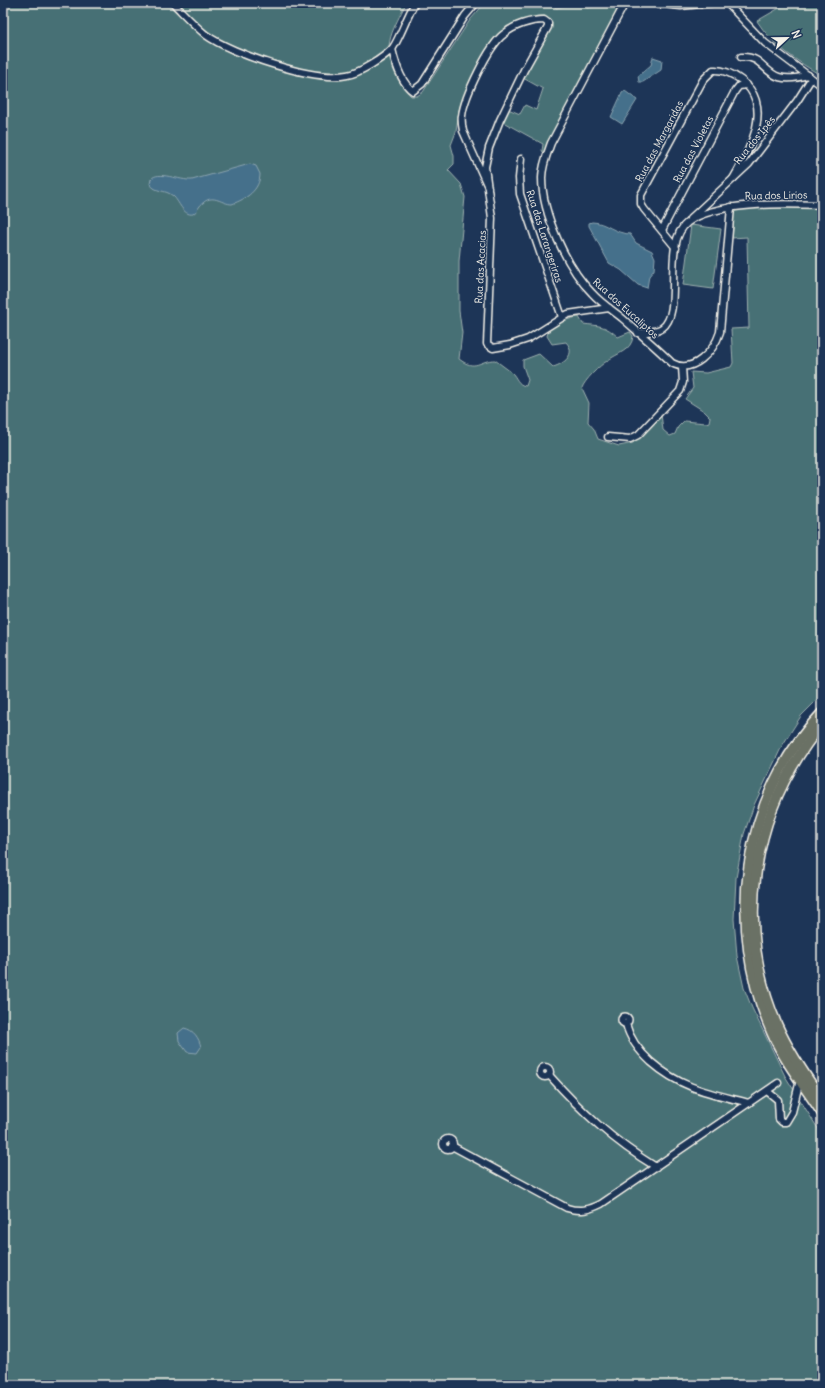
<svg xmlns="http://www.w3.org/2000/svg" width="825" height="1388" viewBox="0 0 825 1388" font-family="Delius,sans-serif">
  <style>
    .green { fill: #477075; stroke: #9eb0ae }
    .water { fill: #45708b; stroke: #8ba4b0 }
    .lines { fill: none; stroke-linecap: round; stroke-linejoin: round }
    .minor-casing { stroke: #f4f1e8; stroke-width: 9 }
    .highway-casing { stroke: #f4f1e8; stroke-width: 12 }
    .minor { stroke: #1d3557; stroke-width: 6 }
    .highway { stroke: #6b7165; stroke-width: 9 }
    .labels { text-anchor: middle; stroke-width: 3; stroke-linejoin: round; paint-order: stroke }
    .street-label { font-size: 10px; fill: #f4f1e8; stroke: #1d3557 }
  </style>
  <rect width="100%" height="100%" fill="#1d3557"/>
  <filter id="ink" filterUnits="userSpaceOnUse"><feTurbulence type="fractalNoise" baseFrequency=".025" numOctaves="2"/><feDisplacementMap in="SourceGraphic" scale="8" xChannelSelector="R" yChannelSelector="G"/><feConvolveMatrix kernelMatrix="1 2 1 2 8 2 1 2 1" color-interpolation-filters="sRGB"/></filter>
  <g filter="url(#ink)">
    <g class="green">
      <path d="M 3,3 L 406,3 C 394,29 381,44 395,73 C 399,82 404,90 411,96 L 417,96 L 423,92 L 470,20 L 485,3 L 554,3 L 556,8 L 568,5 L 568,3 L 588,3 L 587,8 L 608,3 L 622,3 L 546,153 L 542,151 L 543,144 L 503,122 L 508,109 L 520,114 L 525,105 L 536,110 L 543,89 L 523,78 L 550,29 L 551,23 L 545,16 L 537,16 L 511,25 L 497,35 L 480,60 L 469,83 L 459,110 L 456,132 L 451,145 L 454,156 L 454,164 L 448,170 L 461,184 L 465,197 L 459,261 L 459,311 L 462,333 L 459,359 C 476,372 479,360 495,360 C 500,364 506,368 511,372 C 517,377 517,385 526,386 L 528,380 L 523,366 L 523,360 L 539,354 L 553,367 C 564,364 577,354 566,342 L 552,344 L 547,336 C 549,325 569,318 579,317 L 583,324 C 600,326 605,325 618,337 L 630,332 L 633,336 C 632,351 617,353 607,361 C 600,365 584,381 582,388 L 589,403 L 588,422 L 594,429 L 598,439 L 619,446 L 633,443 L 661,414 L 663,430 L 670,436 L 675,434 L 678,427 L 684,421 L 706,423 L 709,422 L 710,417 L 704,411 L 685,399 L 693,388 L 691,372 L 706,373 L 731,367 L 733,363 L 731,329 L 749,328 L 747,237 L 732,238 L 734,209 L 786,206 L 822,207 L 822,695 L 801,716 L 782,746 L 754,805 L 744,834 L 736,878 L 734,919 L 737,956 L 744,988 L 752,1008 L 785,1076 L 822,1135 L 822,1385 L 3,1385 Z"/>
      <path d="M 788,3 L 822,3 L 822,76 C 798,62 772,45 757,21 Z"/>
      <polygon points="691,225 721,229 713,289 683,285"/>
    </g>
    <g class="water">
      <polygon points="653,57 662,60 661,70 643,82 639,82 638,76 651,65"/>
      <polygon points="625,91 637,100 622,124 611,117 622,93"/>
      <path d="M 250,164 L 256,166 L 260,174 C 260,190 246,199 232,204 C 222,204 214,194 204,202 C 199,205 198,211 193,214 C 183,216 179,201 173,196 C 165,189 156,193 150,184 L 151,179 C 158,170 180,181 192,180 Z"/>
      <path d="M 592,222 C 606,222 615,234 630,234 L 636,243 L 652,251 L 655,258 L 654,270 L 649,276 L 647,288 L 638,285 L 621,270 L 609,263 L 589,226 L 589,223 Z"/>
      <path d="M 184,1028 C 194,1030 199,1038 201,1047 L 197,1053 L 187,1052 L 179,1041 L 178,1033 Z"/>
    </g>
    <g class="lines">
      <g class="minor-casing">
        <g id="minor">
          <path d="M 173,3 C 184,14 194,25 206,35 C 232,54 315,82 347,75 C 360,73 383,58 392,49 C 398,42 408,14 415,3"/>
          <path d="M 625,3 L 551,143 C 547,154 542,166 542,178 C 542,214 567,268 592,293 C 601,303 612,310 622,318 C 639,333 656,347 672,363 C 693,375 714,351 720,332 L 731,207"/>
          <polyline points="653,3 681,6 711,3"/>
          <polyline points="727,3 765,43 822,86"/>
          <path d="M 392,49 C 395,62 401,83 413,91 L 422,84 L 465,16 L 476,3"/>
          <path d="M 741,57 C 770,55 762,89 808,75"/>
          <polyline points="521,159 519,178 520,194 562,317"/>
          <path d="M 488,187 L 463,131 C 462,126 461,121 462,116 C 464,97 489,45 504,34 C 514,25 531,20 544,20 L 548,23 L 548,27 L 524,70 L 500,120 L 489,148 L 485,167 L 492,218 L 487,344 L 493,348 L 510,345 L 528,339 L 568,314 L 609,308"/>
          <polyline points="690,219 749,164 797,101 811,79"/>
          <polyline points="662,230 735,91 739,86 747,85"/>
          <path d="M 676,248 L 644,209 L 641,204 L 641,195 L 703,80 L 713,70 C 724,69 733,74 741,80 C 775,106 749,151 733,179"/>
          <path d="M 638,333 C 645,332 656,332 662,328 C 685,312 660,243 688,222 C 716,201 787,204 822,205"/>
          <polyline points="608,437 630,439 638,435 680,391 683,382 682,367"/>
          <circle cx="625" cy="1020" r="3.5"/>
          <path d="M 626,1024 C 630,1040 639,1051 651,1062 C 682,1089 710,1093 749,1103"/>
          <circle cx="545" cy="1072" r="5"/>
          <path d="M 549,1075 C 582,1112 613,1141 656,1167"/>
          <polyline points="767,1091 778,1100 779,1119 782,1122 786,1122 792,1112 800,1080"/>
          <circle cx="448" cy="1144" r="5"/>
          <path d="M 452,1146 L 567,1208 C 580,1212 589,1210 601,1204 L 778,1083"/>
        </g>
      </g>
      <g class="highway-casing">
        <g id="highway">
          <path d="M 822,713 C 741,798 725,927 772,1033 C 785,1062 805,1087 822,1113"/>
          <path d="M 822,724 C 752,809 733,923 777,1025 C 789,1052 806,1076 822,1100"/>
        </g>
      </g>
      <use href="#minor" class="minor"/>
      <use href="#highway" class="highway"/>
    </g>
  </g>
  <g class="labels">
    <g class="street-label">
      <text transform="translate(754 140) rotate(-51)" y="4">Rua dos Ipês</text>
      <text transform="translate(659 141) rotate(-62)" y="4">Rua das Margaridas</text>
      <text transform="translate(693 149) rotate(-62)" y="4">Rua das Violetas</text>
      <text transform="translate(776 195) rotate(-1)" y="4">Rua dos Lirios</text>
      <text transform="translate(545 236) rotate(72)" y="4">Rua das Larangeriras</text>
      <text transform="translate(480 267) rotate(-87)" y="4">Rua das Acacias</text>
      <text transform="translate(626 308) rotate(42)" y="4">Rua dos Eucaliptos</text>
    </g>
  </g>
  <rect width="825" height="1388" fill="none" stroke="#1d3557" stroke-width="16"/>
  <rect x="8" y="8" width="809" height="1372" fill="none" stroke="#f4f1e8" stroke-width="1.5" filter="url(#ink)"/>
  <g transform="translate(787 38) rotate(68)" stroke="#1d3557" stroke-width="3" paint-order="stroke">
  <path d="M0-3L7 15L0 10L-7 15Z" fill="#f4f1e8"/>
  <text y="-6" font-size="11" font-weight="bold" text-anchor="middle" fill="#f4f1e8">N</text>
  </g>
</svg>
